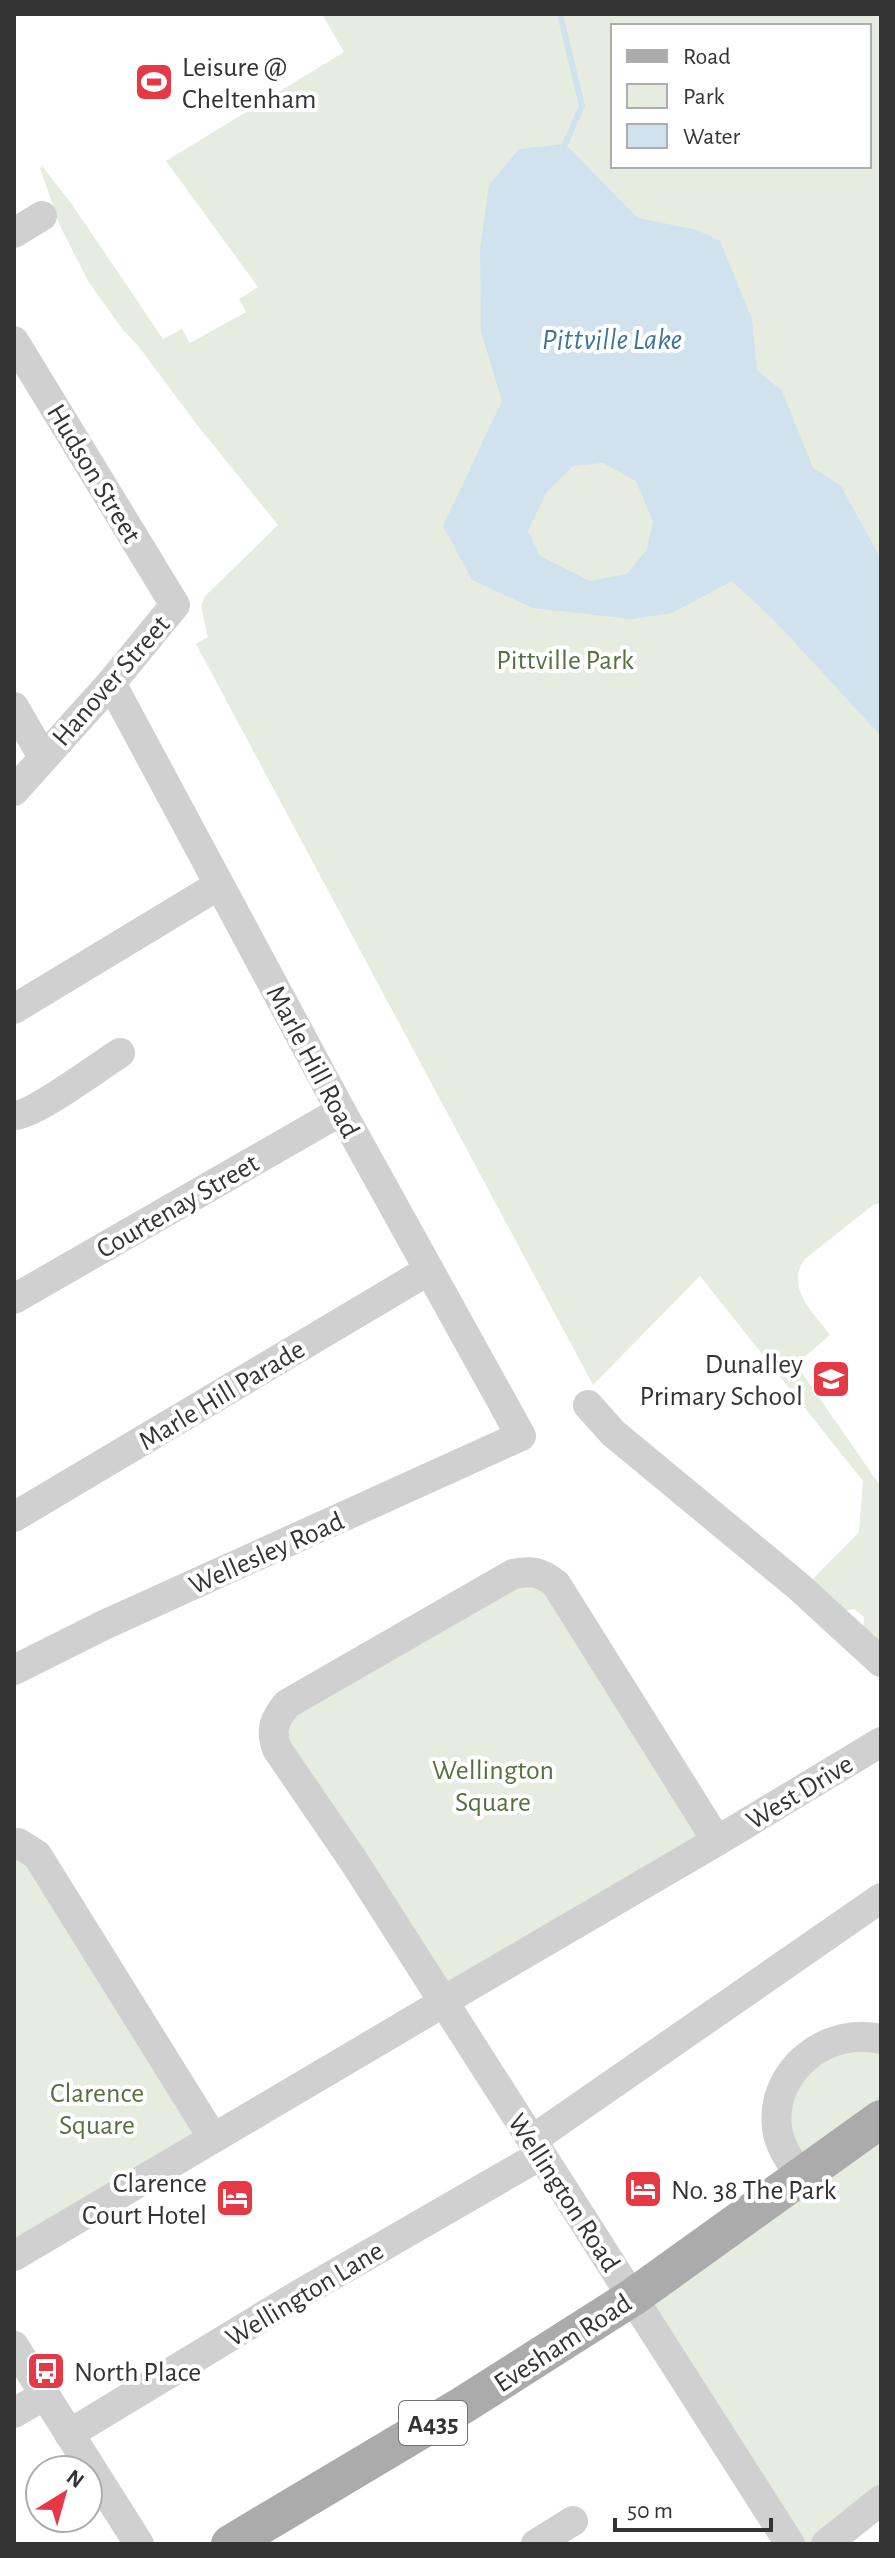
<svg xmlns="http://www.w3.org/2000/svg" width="895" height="2558" viewBox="0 0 895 2558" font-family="'Alegreya Sans',sans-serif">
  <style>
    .green { fill: #e6ecdf; fill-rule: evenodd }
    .water { fill: #cfe2ee; fill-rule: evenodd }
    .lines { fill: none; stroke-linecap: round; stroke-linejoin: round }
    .stream { stroke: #cfe2ee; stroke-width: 6 }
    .minor { stroke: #d0d0d0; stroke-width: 30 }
    .major { stroke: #ababab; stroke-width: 38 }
    .labels { text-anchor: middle; stroke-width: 8; stroke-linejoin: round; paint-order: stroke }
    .shield { fill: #fff; stroke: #707070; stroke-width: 2 }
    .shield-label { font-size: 26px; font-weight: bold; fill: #333 }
    .poi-label { font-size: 28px; fill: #333; stroke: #fff; text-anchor: start }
    .street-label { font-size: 28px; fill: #333; stroke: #fff }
    .park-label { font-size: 28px; fill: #56703f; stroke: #fff }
    .water-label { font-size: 30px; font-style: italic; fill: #3f7597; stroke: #fff }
  </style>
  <rect width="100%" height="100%" fill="#fff"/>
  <g class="green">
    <path d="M 322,14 L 881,14 L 881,1203 L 873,1205 L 805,1259 C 784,1287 814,1313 830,1335 L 796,1364 L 881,1487 L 881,1648 L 863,1632 L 864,1617 L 854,1609 L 840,1612 L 809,1583 L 859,1532 L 863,1481 L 700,1276 L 593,1385 L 196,644 L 208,637 L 201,606 L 205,596 L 278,525 L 198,426 L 136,343 L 123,330 L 88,281 L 61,228 L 40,168 L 42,166 L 71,203 L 163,339 L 182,329 L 190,343 L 246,312 L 239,299 L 258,287 L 166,161 L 344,52 ZM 613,26 L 869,26 L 869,166 L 613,166 Z"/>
    <polygon points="534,1571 717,1841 442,2002 274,1724"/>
    <polygon points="14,1844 213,2138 14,2256"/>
    <polygon points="881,2039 881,2500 826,2544 790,2544 633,2297 799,2175 785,2151 792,2072"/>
  </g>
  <path class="water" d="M 565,144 L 638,218 L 697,230 L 720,241 L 752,319 L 757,370 L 782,391 L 813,468 L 841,486 L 881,559 L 881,736 L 774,620 L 732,581 L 672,613 L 632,619 L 533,608 L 472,580 L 443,526 L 502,401 L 481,332 L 480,250 L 489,185 L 519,149 ZM 603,463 L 636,481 L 653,522 L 647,549 L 627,574 L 590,581 L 540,556 L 528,531 L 546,493 L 573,466 Z"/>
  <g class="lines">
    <polyline class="stream" points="560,14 582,106 565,144"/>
    <g class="minor">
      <polyline points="14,233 42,216"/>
      <polyline points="14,341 175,605 111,683 14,791"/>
      <polyline points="14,707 43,757"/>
      <polyline points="14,1009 219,885"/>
      <path d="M 14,1115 C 31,1117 101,1065 120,1053"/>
      <polyline points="14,1299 341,1111"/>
      <polyline points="588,1405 613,1433 798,1586 881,1662"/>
      <polyline points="14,1517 429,1270"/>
      <polyline points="14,1670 104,1625 521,1436 341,1111 111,683"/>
      <path d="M 717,1841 L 556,1584 C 541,1572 532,1570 513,1574 L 287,1704 C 274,1720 270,1730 277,1749 L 353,1860 L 790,2544"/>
      <polyline points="14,1844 18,1843 37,1855 213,2138"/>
      <polyline points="442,2002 717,1841 881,1742"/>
      <polyline points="532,2140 881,1898"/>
      <path d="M 801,2177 C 791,2162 779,2146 777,2128 C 770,2070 828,2026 881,2039"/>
      <polyline points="14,2256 429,2011"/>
      <polyline points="14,2346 139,2544"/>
      <polyline points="14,2413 45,2395"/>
      <polyline points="69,2434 300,2294 541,2155"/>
      <polyline points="536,2544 573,2521"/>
      <polyline points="826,2544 881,2500"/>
    </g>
    <polyline class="major" points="230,2544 463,2405 633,2297 881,2119"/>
  </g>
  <defs>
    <g id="stadium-square" transform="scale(2)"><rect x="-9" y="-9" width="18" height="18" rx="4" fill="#e63946" stroke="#fff"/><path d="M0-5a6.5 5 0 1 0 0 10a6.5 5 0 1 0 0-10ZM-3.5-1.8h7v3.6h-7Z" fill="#fff"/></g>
    <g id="school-square" transform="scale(2)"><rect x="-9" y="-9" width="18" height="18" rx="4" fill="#e63946" stroke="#fff"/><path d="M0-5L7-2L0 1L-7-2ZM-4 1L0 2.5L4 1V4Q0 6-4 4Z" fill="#fff"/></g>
    <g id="hotel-square" transform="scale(2)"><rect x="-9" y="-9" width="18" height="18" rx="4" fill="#e63946" stroke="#fff"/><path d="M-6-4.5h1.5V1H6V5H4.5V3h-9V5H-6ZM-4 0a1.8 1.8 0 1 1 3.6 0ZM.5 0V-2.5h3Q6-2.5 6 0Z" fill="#fff"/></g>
    <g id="bus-square" transform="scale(2)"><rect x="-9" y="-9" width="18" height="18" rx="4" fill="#e63946" stroke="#fff"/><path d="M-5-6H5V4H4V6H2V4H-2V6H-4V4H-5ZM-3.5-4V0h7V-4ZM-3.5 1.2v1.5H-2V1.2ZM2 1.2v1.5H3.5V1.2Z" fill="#fff"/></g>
  </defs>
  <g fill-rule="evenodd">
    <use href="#stadium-square" x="154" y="82"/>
    <use href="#school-square" x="831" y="1379"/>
    <use href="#hotel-square" x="643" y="2189"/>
    <use href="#hotel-square" x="235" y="2198"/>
    <use href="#bus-square" x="46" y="2371"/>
  </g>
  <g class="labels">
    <rect class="shield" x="399" y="2401" width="68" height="44" rx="6"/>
    <g class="shield-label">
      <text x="433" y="2432">A435</text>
    </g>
    <g class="poi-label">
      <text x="182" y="76">Leisure @<tspan x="182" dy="32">Cheltenham</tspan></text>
      <text x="803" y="1373" text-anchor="end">Dunalley<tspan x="803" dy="32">Primary School</tspan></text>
      <text x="207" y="2192" text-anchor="end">Clarence<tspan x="207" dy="32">Court Hotel</tspan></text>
      <text x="671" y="2199">No. 38 The Park</text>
      <text x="74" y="2381">North Place</text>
    </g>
    <g class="street-label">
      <text transform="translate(95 473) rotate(59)" y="10">Hudson Street</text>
      <text transform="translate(110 680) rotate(-49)" y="10">Hanover Street</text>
      <text transform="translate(314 1061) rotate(62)" y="10">Marle Hill Road</text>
      <text transform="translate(177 1205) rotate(-30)" y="10">Courtenay Street</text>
      <text transform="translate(221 1394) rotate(-31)" y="10">Marle Hill Parade</text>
      <text transform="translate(266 1552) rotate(-24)" y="10">Wellesley Road</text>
      <text transform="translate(799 1791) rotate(-31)" y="10">West Drive</text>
      <text transform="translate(565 2192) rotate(57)" y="10">Wellington Road</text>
      <text transform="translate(304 2293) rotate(-31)" y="10">Wellington Lane</text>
      <text transform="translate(562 2342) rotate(-33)" y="10">Evesham Road</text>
    </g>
    <g class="park-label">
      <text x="565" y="669">Pittville Park</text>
      <text x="493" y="1779">Wellington<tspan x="493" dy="32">Square</tspan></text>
      <text x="97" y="2102">Clarence<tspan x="97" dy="32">Square</tspan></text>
    </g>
    <g class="water-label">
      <text x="612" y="349">Pittville Lake</text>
    </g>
  </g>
  <rect width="895" height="2558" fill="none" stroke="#333333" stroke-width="32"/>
  <rect x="611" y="24" width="260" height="144" fill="#ffffff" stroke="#adadad" stroke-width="2"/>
  <rect x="627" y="50" width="40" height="12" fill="#ababab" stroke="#adadad" stroke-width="2"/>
  <text x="683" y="64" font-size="24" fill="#333333">Road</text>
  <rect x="627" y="84" width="40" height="24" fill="#e6ecdf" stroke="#adadad" stroke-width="2"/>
  <text x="683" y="104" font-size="24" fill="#333333">Park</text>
  <rect x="627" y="124" width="40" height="24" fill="#cfe2ee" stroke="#adadad" stroke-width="2"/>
  <text x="683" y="144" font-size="24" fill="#333333">Water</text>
  <g transform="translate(64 2494) rotate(37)"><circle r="38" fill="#ffffff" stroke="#adadad" stroke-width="2"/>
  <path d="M0-6L14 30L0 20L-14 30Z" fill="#e63946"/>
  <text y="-12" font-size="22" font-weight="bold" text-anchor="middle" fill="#333333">N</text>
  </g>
  <path d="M615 2518v12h156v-12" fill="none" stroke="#333333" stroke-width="4"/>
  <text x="627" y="2518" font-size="24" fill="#333333" stroke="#ffffff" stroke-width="6" paint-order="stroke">50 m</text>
</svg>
